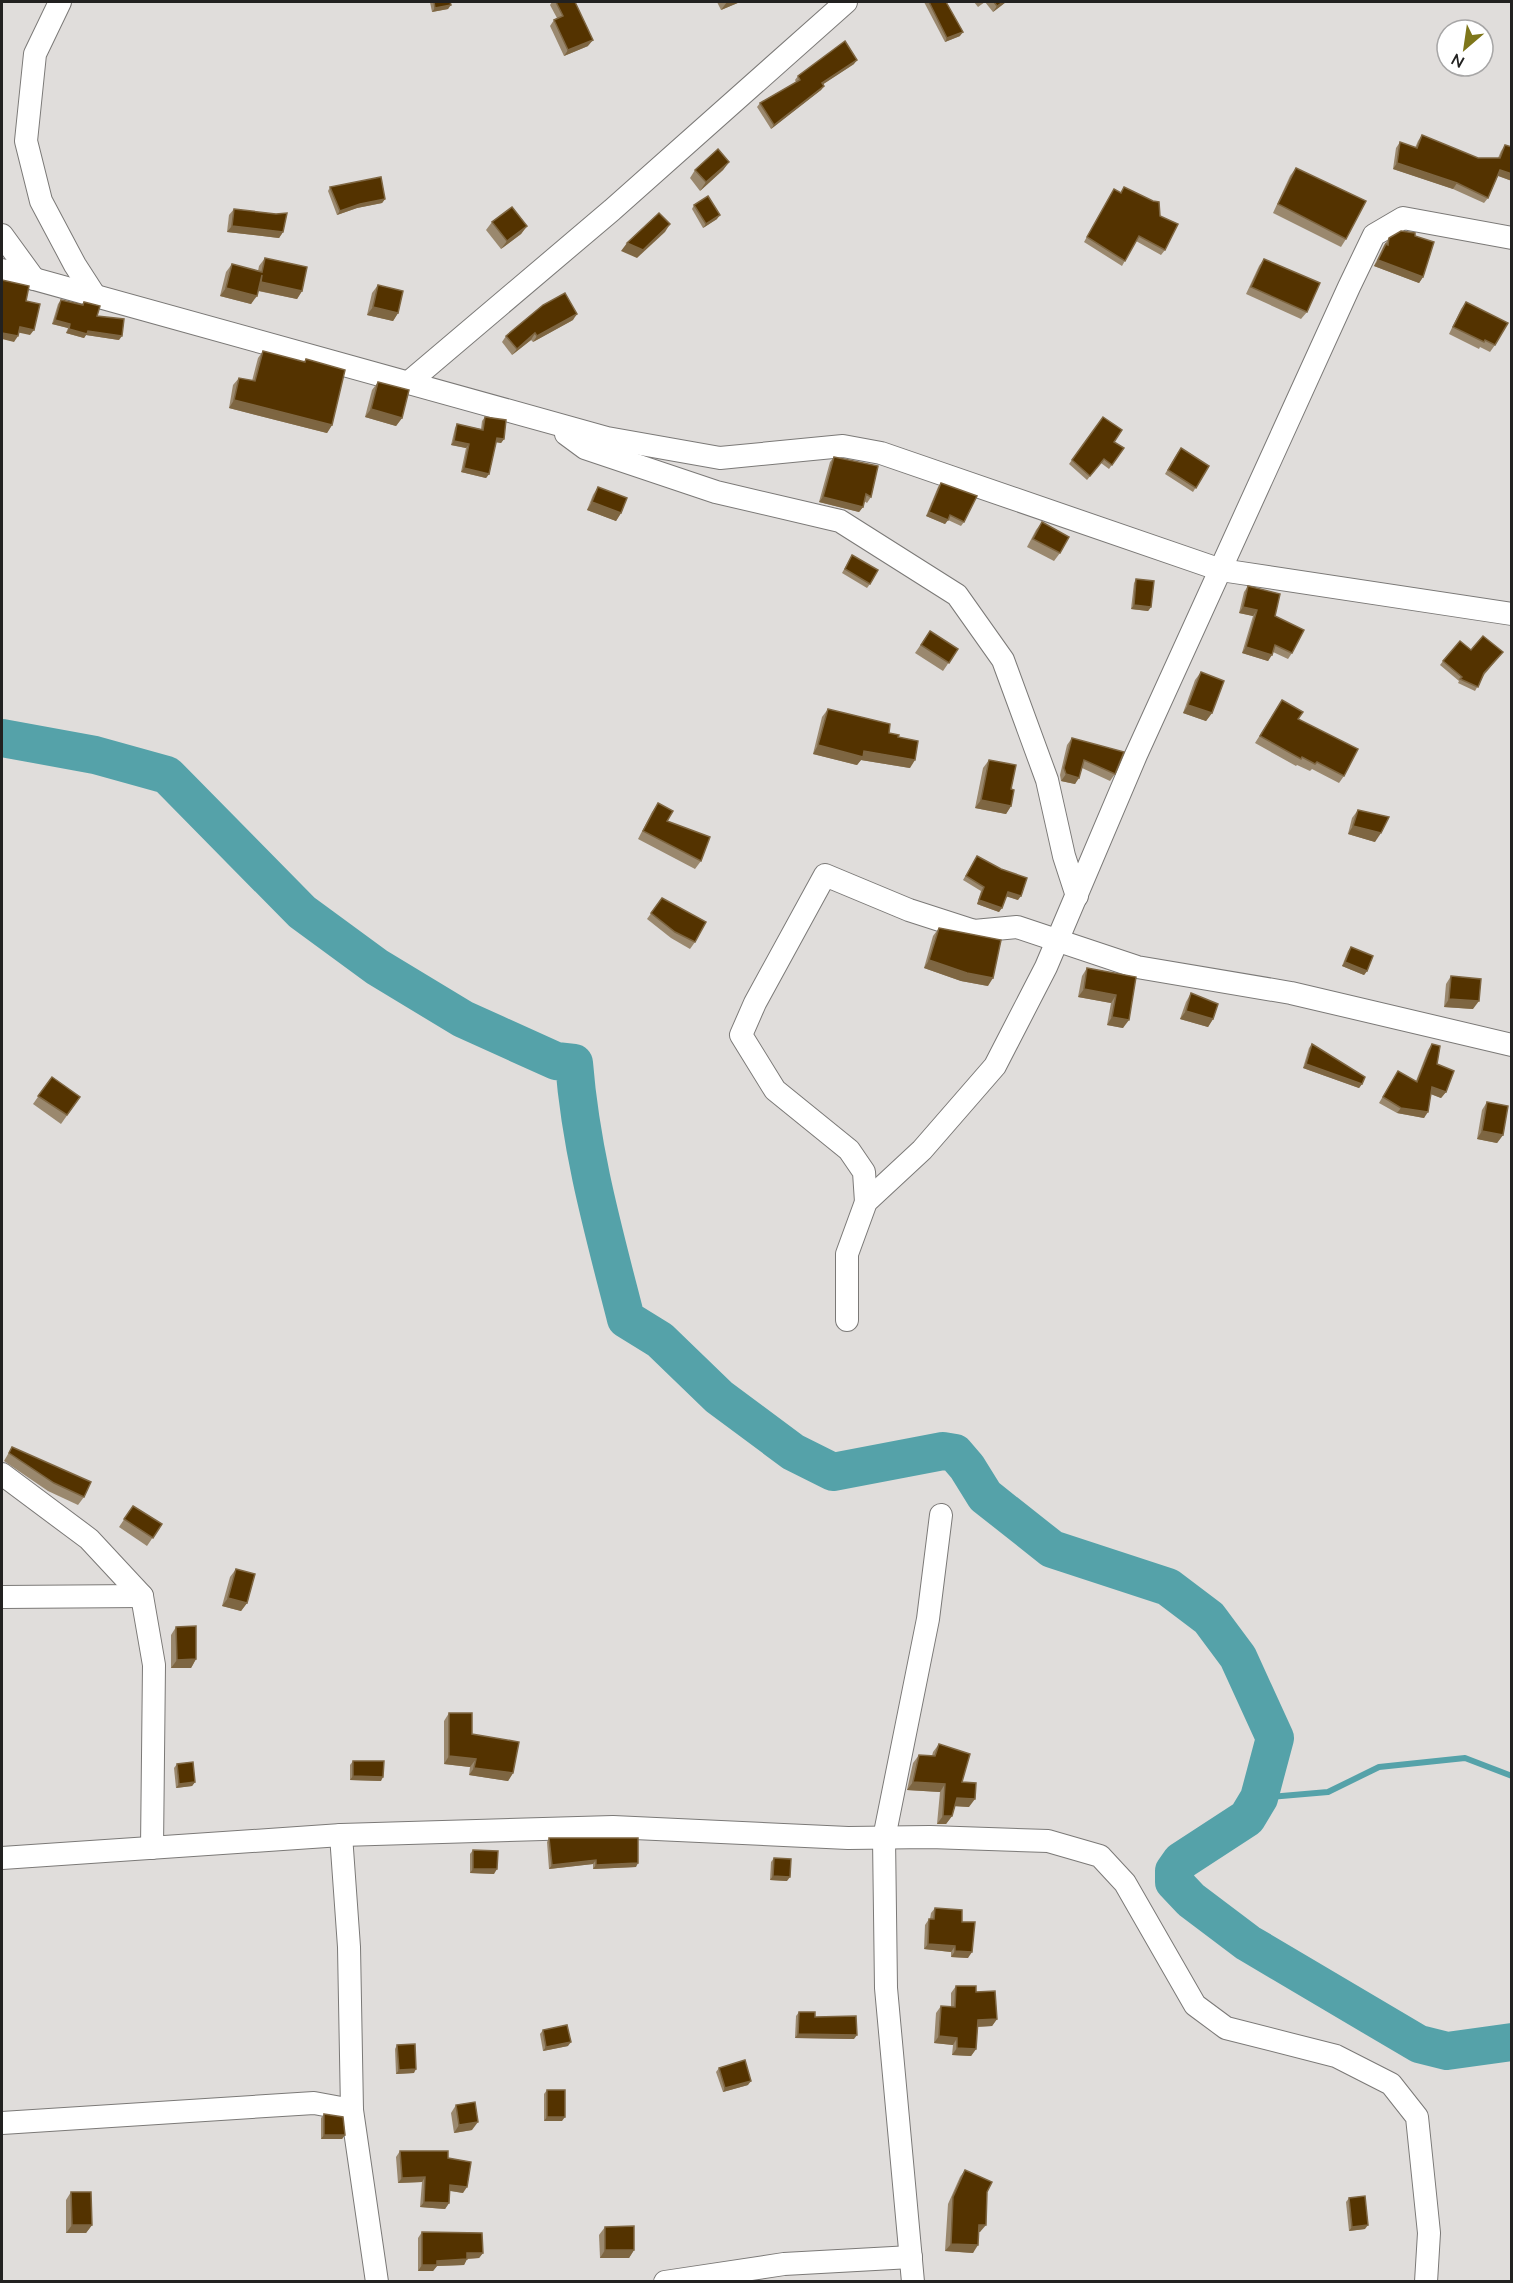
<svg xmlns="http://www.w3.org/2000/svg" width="1513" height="2283" viewBox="0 0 1513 2283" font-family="'Nunito Sans',sans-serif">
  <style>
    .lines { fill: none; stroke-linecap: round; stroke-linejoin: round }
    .stream { stroke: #55a2a9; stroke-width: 6 }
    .river { stroke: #55a2a9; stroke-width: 38 }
    .minor-casing { stroke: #7b7977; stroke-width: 24 }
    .minor { stroke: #fff; stroke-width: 22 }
    .wall { fill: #9a886e }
    .shaded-wall { fill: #7e6642 }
    .building { fill: #543300; stroke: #7e6642; stroke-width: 1.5 }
  </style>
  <rect width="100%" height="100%" fill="#e0dddb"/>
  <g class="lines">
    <polyline class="stream" points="1259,1798 1328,1792 1379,1767 1465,1758 1512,1776"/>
    <path class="river" d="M 2,738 L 95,755 L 167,775 L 302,912 L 377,967 L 463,1019 L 556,1061 L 574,1063 C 581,1152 604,1233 626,1319 L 660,1340 L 719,1397 L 793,1452 L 833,1472 L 943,1451 L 955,1453 L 967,1467 L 985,1496 L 1052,1549 L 1168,1587 L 1209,1618 L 1238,1657 L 1275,1738 L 1259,1798 L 1247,1818 L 1181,1861 L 1174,1871 L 1174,1882 L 1191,1900 L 1248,1943 L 1419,2044 L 1447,2051 L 1512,2042"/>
    <g class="minor-casing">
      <g id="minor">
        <polyline points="60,2 35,54 26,141 41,201 75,265 95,296"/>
        <polyline points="2,235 34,279"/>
        <polyline points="2,270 607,438 720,458 843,446 881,453 1221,570 1512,614"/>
        <polyline points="408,383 612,210 846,2"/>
        <polyline points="566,434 585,448 716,492 840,521 957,595 1003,660 1047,780 1064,856 1077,896"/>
        <polyline points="866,1202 864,1172 849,1150 775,1090 741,1035 755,1003 825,875 909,910 974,931 1017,927 1137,967 1291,993 1512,1045"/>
        <polyline points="847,1320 847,1254 866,1202 922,1150 995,1066 1046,967 1136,755 1349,287 1374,235 1403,218 1512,238"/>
        <polyline points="2,1474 89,1539 142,1596 154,1665 152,1848"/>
        <polyline points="2,1597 142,1596"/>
        <polyline points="341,1835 349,1947 352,2110 377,2282"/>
        <polyline points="2,1858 341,1835 613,1827 848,1838 930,1837 1048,1841 1100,1856 1125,1883 1195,2005 1226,2028 1336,2056 1391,2084 1417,2117 1429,2233 1426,2282"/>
        <polyline points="2,2123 314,2103 352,2110"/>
        <polyline points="665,2282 784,2264 911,2257"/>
        <polyline points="913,2282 886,1988 884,1838 928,1619 941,1515"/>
      </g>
    </g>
    <use href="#minor" class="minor"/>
  </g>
  <g class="wall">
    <polygon points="430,2 450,2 448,9 432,12"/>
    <polygon points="552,2 575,2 588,46 564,56 550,26 554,20 557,18 550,5"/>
    <polygon points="717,2 740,2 721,10"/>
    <polygon points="924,2 946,2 960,36 945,42"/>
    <polygon points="974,2 1006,2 993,12 985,2 978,7"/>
    <polygon points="854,64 823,84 824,86 821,90 771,129 757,107 760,103 796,82 795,80 798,76"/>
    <polygon points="1422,135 1478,158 1498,158 1501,151 1505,145 1512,147 1512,181 1498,176 1488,198 1484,203 1453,189 1393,169 1396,148 1400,142 1415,148 1418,141"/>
    <polygon points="729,162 723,170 700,191 690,178 695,170"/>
    <polygon points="1296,168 1346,239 1341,247 1273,213 1290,176"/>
    <polygon points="330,187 385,199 382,203 357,208 337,215 328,191"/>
    <polygon points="1124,187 1160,216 1165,250 1161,255 1136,241 1122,266 1084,242 1114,189 1120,193"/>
    <polygon points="694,205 717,219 703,228 692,209"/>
    <polygon points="234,209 283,232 279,238 227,232 229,215"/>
    <polygon points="492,222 527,226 521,234 501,249 486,230"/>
    <polygon points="1415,236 1423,277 1419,283 1374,266 1384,245 1389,238"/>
    <polygon points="265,258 302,291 297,299 258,291 251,304 220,296 226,272 232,264 258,271 259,266"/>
    <polygon points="1264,259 1307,312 1301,319 1246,294 1259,266"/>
    <polygon points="378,285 398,313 393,321 367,315 372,293"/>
    <polygon points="61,300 81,305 84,302 119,340 86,335 84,338 66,333 68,328 52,324 58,304"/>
    <polygon points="1466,302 1495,345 1490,352 1480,347 1479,349 1449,334 1461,309"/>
    <polygon points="573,320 533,342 531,340 512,355 502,342 506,336"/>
    <polygon points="263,351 304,362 306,359 332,425 327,433 229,408 233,385 239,378 252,381 258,358"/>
    <polygon points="378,382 402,418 396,426 365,417 372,390"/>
    <polygon points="485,417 504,439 501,443 496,442 489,474 486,478 461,472 466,448 451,445 455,428 457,424 481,429 482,421"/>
    <polygon points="1103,417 1114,442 1124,448 1109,469 1101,463 1087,480 1069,464"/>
    <polygon points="1178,452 1209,466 1193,492 1165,474"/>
    <polygon points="834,457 871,497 867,503 864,501 863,507 859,512 819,502 830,462"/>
    <polygon points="941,483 964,522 961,526 948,520 945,524 926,516 938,487"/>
    <polygon points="598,487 621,513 616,521 587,510 593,495"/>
    <polygon points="1042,522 1060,553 1054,561 1027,547 1036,530"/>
    <polygon points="852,555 870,584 867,588 842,573"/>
    <polygon points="1136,579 1151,607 1148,611 1131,609 1134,583"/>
    <polygon points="1248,586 1275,616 1292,653 1288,659 1273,652 1268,661 1242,653 1253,616 1239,613 1244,592"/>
    <polygon points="930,631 958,649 943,671 915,653"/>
    <polygon points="1471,650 1503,652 1484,675 1475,691 1458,683 1459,681 1440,665 1443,661"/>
    <polygon points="1201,672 1212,713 1206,721 1183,713 1195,680"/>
    <polygon points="1282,700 1344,776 1339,783 1312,769 1310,771 1297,765 1296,766 1255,743"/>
    <polygon points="828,709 898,737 910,768 861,760 857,765 813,754 822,717"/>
    <polygon points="1072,738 1115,774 1110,781 1082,768 1075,784 1061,781 1060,775 1067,745"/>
    <polygon points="989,760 1011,789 1011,806 1006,814 975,808 983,768"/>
    <polygon points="658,803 667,821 701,861 695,869 638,839 652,812"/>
    <polygon points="1358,810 1375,842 1348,834 1352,818"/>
    <polygon points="977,856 1018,900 1007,896 999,912 977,904 981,891 963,880"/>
    <polygon points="662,898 695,942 690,949 671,938 647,919"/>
    <polygon points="939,928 988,986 961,981 924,968 933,936"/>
    <polygon points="1351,947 1367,971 1364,975 1342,966 1348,951"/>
    <polygon points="1087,968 1136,977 1123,1028 1107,1025 1111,1003 1078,997 1082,976"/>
    <polygon points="1451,976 1473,1009 1444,1007 1446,984"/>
    <polygon points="1191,993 1213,1019 1208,1027 1180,1019 1186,1002"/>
    <polygon points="1312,1044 1362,1084 1359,1088 1303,1068 1309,1048"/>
    <polygon points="1432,1044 1437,1064 1446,1092 1441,1098 1431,1094 1424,1118 1397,1113 1379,1103 1398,1071 1416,1081 1428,1050"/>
    <polygon points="52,1077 80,1097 61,1124 33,1104"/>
    <polygon points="1487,1102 1503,1135 1497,1143 1477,1139 1482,1110"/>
    <polygon points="12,1447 84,1497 78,1505 48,1491 4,1461"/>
    <polygon points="133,1506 162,1524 147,1546 119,1527"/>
    <polygon points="236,1569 247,1603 241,1611 222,1606 230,1577"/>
    <polygon points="176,1627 196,1659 191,1668 171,1668 171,1635"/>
    <polygon points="449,1713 513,1773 508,1781 469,1775 470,1767 444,1764 444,1721"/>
    <polygon points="939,1744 962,1782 969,1807 955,1806 952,1816 946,1824 937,1824 940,1792 907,1790 913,1763 919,1755 932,1756 933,1752"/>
    <polygon points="353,1761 381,1781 350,1780 350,1765"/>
    <polygon points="177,1764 195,1782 192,1786 176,1788 174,1768"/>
    <polygon points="549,1838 636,1867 593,1869 593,1864 549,1869 547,1842"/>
    <polygon points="473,1850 494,1874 470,1873 470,1854"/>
    <polygon points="774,1858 787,1881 770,1880 771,1862"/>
    <polygon points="935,1908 962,1922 968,1958 951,1957 951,1952 924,1949 925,1925 929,1919 930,1919 931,1913"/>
    <polygon points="956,1986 976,1992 997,2019 992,2026 977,2027 976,2049 971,2056 952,2055 953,2045 934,2043 936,2013 941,2006 951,2007 951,1993"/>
    <polygon points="799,2012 815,2017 854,2039 795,2038 796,2016"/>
    <polygon points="543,2030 568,2046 543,2051 540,2034"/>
    <polygon points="397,2045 414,2073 396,2074 395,2049"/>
    <polygon points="719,2068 748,2085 723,2092 716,2072"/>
    <polygon points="547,2090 562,2121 544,2121 544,2094"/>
    <polygon points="456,2105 472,2130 454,2133 451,2113"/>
    <polygon points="324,2114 345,2135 342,2139 321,2139 321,2118"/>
    <polygon points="400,2151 448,2158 463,2193 450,2191 449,2203 445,2209 420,2207 422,2182 398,2183 396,2157"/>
    <polygon points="965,2170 987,2192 980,2232 979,2232 973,2253 945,2251 948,2204 960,2177"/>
    <polygon points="71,2192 92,2225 86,2233 66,2233 66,2200"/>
    <polygon points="1349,2198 1365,2229 1349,2231 1346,2202"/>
    <polygon points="605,2227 634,2250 629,2258 600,2258 599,2235"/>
    <polygon points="422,2232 483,2253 479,2258 467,2259 464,2265 437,2266 433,2271 418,2271 418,2238"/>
  </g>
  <g class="shaded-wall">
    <polygon points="727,2 740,2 721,10"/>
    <polygon points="1003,2 1006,2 993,12 997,6"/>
    <polygon points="451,5 448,9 432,12 435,8"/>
    <polygon points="963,32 960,36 945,42 947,38"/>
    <polygon points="593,40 588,46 564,56 568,50"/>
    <polygon points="857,60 854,64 819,87 822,83"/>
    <polygon points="824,86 821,90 771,129 774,125"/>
    <polygon points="729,162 723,170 700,191 706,182"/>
    <polygon points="1397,163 1457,183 1453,189 1393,169"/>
    <polygon points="1500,170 1512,174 1512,181 1496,175"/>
    <polygon points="385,199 382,203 357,208 337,215 340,211 360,204"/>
    <polygon points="720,215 717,219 703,228 706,224"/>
    <polygon points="670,224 665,232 637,258 621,251 627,243"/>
    <polygon points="232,226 283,232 279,238 227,232"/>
    <polygon points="527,226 521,234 501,249 507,241"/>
    <polygon points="1378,260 1423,277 1419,283 1374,266"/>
    <polygon points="261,282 302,291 297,299 255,290"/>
    <polygon points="226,288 257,296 251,304 220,296"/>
    <polygon points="373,307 398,313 393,321 367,315"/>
    <polygon points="577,314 573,320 533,342 537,336"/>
    <polygon points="55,320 70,324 68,328 52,324"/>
    <polygon points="20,327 34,330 30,335 16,332"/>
    <polygon points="69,329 88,331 122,336 119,340 86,335 84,338 66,333"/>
    <polygon points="2,333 18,336 14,342 2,339"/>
    <polygon points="535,333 531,340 512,355 517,349"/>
    <polygon points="234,400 332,425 327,433 229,408"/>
    <polygon points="371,409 402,418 396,426 365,417"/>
    <polygon points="497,438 504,439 501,443 495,442"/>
    <polygon points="454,441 469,444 466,448 451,445"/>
    <polygon points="464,468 489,474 486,478 461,472"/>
    <polygon points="823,497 863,507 859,512 819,502"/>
    <polygon points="592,502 621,513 616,521 587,510"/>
    <polygon points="929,512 948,520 945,524 926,516"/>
    <polygon points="1134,605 1151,607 1148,611 1131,609"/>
    <polygon points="1243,607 1257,610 1253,616 1239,613"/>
    <polygon points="1246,647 1272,655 1268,661 1242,653"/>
    <polygon points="1188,705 1212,713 1206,721 1183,713"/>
    <polygon points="818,745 864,751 915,760 910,768 861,760 857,765 813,754"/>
    <polygon points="1066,774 1079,778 1075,784 1061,781"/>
    <polygon points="981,800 1011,806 1006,814 975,808"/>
    <polygon points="1353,826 1381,833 1375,842 1348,834"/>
    <polygon points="1008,892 1021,896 1018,900 1005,896"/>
    <polygon points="979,900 1002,908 999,912 977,904"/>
    <polygon points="929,960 993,978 988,986 961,981 924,968"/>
    <polygon points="1345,962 1367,971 1364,975 1342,966"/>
    <polygon points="1084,989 1116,995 1111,1003 1078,997"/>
    <polygon points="1449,999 1479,1001 1473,1009 1444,1007"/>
    <polygon points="1186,1011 1213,1019 1208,1027 1180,1019"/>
    <polygon points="1112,1017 1129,1020 1123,1028 1107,1025"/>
    <polygon points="1306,1064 1362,1084 1359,1088 1303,1068"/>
    <polygon points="1432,1087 1446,1092 1441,1098 1428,1093"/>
    <polygon points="1401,1108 1428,1112 1424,1118 1397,1113"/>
    <polygon points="1482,1131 1503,1135 1497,1143 1477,1139"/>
    <polygon points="228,1598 247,1603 241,1611 222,1606"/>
    <polygon points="196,1659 191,1668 171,1668 177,1660"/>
    <polygon points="449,1756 476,1759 470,1767 444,1764"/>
    <polygon points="474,1768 513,1773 508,1781 469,1775"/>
    <polygon points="353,1776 383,1777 381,1781 350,1780"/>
    <polygon points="195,1782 192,1786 176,1788 179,1784"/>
    <polygon points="913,1782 945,1784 940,1792 907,1790"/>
    <polygon points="957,1798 975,1799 969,1807 952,1806"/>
    <polygon points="943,1816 952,1816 946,1824 937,1824"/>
    <polygon points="596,1860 593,1864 549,1869 552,1865"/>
    <polygon points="638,1863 636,1867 593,1869 596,1865"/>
    <polygon points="473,1869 497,1869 494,1874 470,1873"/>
    <polygon points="773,1876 790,1877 787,1881 770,1880"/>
    <polygon points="928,1944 955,1946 951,1952 924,1949"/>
    <polygon points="955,1951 972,1952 968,1958 951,1957"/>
    <polygon points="997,2019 992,2026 973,2027 978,2020"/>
    <polygon points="798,2034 857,2035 854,2039 795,2038"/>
    <polygon points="939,2036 957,2038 953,2045 934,2043"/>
    <polygon points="571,2042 568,2046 543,2051 546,2047"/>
    <polygon points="957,2048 976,2049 971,2056 952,2055"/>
    <polygon points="416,2069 414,2073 396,2074 399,2070"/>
    <polygon points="751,2081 748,2085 723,2092 725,2088"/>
    <polygon points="547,2117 565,2117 562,2121 544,2121"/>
    <polygon points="478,2122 472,2130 454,2133 459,2125"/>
    <polygon points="324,2135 345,2135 342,2139 321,2139"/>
    <polygon points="425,2177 422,2182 398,2183 402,2178"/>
    <polygon points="450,2185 467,2187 463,2193 446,2190"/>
    <polygon points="424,2202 449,2203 445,2209 420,2207"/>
    <polygon points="72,2225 92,2225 86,2233 66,2233"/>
    <polygon points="979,2225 986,2225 980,2232 974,2232"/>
    <polygon points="1368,2225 1365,2229 1349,2231 1352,2227"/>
    <polygon points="951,2244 978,2245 973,2253 945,2251"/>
    <polygon points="605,2250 634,2250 629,2258 600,2258"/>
    <polygon points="467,2253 483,2253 479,2258 463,2259"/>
    <polygon points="467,2259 464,2265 437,2266 433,2271 418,2271 422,2265 437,2261"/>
  </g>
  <g class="building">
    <polygon points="434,2 450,2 451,5 435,8"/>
    <polygon points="556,2 575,2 593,40 568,50 554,20 563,16"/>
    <polygon points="929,2 946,2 963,32 947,38"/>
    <polygon points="994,2 1003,2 997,6"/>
    <polygon points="845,41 857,60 822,83 824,86 774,125 760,103 800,80 798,76"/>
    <polygon points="1422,135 1478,158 1500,158 1505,145 1512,147 1512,174 1500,170 1488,198 1457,183 1397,163 1400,142 1417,148"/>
    <polygon points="718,149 729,162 706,182 695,170"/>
    <polygon points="1296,168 1366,201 1346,239 1278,204"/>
    <polygon points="381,177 385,199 360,204 340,211 330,187"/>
    <polygon points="1124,187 1153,201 1159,202 1160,216 1178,224 1165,250 1139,236 1125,261 1087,237 1114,189 1121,193"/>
    <polygon points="708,196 720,215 706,224 694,205"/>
    <polygon points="512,207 527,226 507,241 492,222"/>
    <polygon points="234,209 276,214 287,213 283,232 232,226"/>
    <polygon points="659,213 670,224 643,250 627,243"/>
    <polygon points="1401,231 1415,233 1415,236 1434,242 1423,277 1378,260 1386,244 1388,245 1389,238"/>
    <polygon points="265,258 307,267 302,291 261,282 262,275 257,296 226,288 232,264 262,272"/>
    <polygon points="1264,259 1320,283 1307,312 1251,287"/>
    <polygon points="2,280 29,286 26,301 40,304 34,330 20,327 18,336 2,333"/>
    <polygon points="378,285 403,291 398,313 373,307"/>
    <polygon points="565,293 577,314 537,336 535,333 517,349 506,336 543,305"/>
    <polygon points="61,300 83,305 84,302 100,306 97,316 124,319 122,336 88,331 87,334 69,329 70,324 55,320"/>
    <polygon points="1466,302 1508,323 1495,345 1485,340 1484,342 1453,327"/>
    <polygon points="263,351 305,362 306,359 345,370 332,425 234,400 239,378 255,381"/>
    <polygon points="378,382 409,390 402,418 371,409"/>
    <polygon points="485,417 506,420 504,439 497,438 489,474 464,468 469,444 454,441 457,424 483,430"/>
    <polygon points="1103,417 1122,430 1114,442 1124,448 1112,465 1104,459 1090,476 1072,460"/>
    <polygon points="1181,448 1209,466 1196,488 1168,470"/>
    <polygon points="834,457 878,466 871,497 866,494 863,507 823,497"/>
    <polygon points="941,483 977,496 964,522 950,515 948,520 929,512"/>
    <polygon points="598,487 627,498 621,513 592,502"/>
    <polygon points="1042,522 1069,537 1060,553 1033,539"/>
    <polygon points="852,555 878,570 870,584 845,569"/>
    <polygon points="1136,579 1154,581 1151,607 1134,605"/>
    <polygon points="1248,586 1280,594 1275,616 1304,630 1292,653 1275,645 1272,655 1246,647 1257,610 1243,607"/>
    <polygon points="930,631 958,649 949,663 921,645"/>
    <polygon points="1483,636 1503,652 1484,673 1478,687 1460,679 1462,677 1443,661 1460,641 1471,650"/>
    <polygon points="1201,672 1224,681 1212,713 1188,705"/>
    <polygon points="1282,700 1303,712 1298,719 1358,749 1344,776 1317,762 1315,764 1302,757 1301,759 1260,736"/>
    <polygon points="828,709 890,724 889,733 899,735 898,737 918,741 915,760 864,751 863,757 818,745"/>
    <polygon points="1072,738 1124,752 1115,774 1084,760 1079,778 1066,774 1064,768"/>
    <polygon points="989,760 1016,765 1011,789 1014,790 1011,806 981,800"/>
    <polygon points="658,803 673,811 667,821 710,837 701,861 643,831"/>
    <polygon points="1358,810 1389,817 1381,833 1353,826"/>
    <polygon points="977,856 1001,869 1027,878 1021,896 1008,892 1002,908 979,900 984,887 966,876"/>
    <polygon points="662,898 706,922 695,942 675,932 651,913"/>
    <polygon points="939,928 1001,940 993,978 967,973 929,960"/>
    <polygon points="1351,947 1373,956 1367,971 1345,962"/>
    <polygon points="1087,968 1136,977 1129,1020 1112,1017 1116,995 1084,989"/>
    <polygon points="1451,976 1481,979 1479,1001 1449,999"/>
    <polygon points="1191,993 1218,1004 1213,1019 1186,1011"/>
    <polygon points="1312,1044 1365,1077 1362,1084 1306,1064"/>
    <polygon points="1432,1044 1440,1046 1437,1064 1454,1071 1446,1092 1432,1087 1428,1112 1401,1108 1383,1097 1398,1071 1417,1082"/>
    <polygon points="52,1077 80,1097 67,1115 38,1096"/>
    <polygon points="1487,1102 1508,1106 1503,1135 1482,1131"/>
    <polygon points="12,1447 91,1482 84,1497 54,1483 9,1453"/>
    <polygon points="133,1506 162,1524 153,1538 124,1519"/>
    <polygon points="236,1569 255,1574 247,1603 228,1598"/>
    <polygon points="196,1626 196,1659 177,1660 176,1627"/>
    <polygon points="449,1713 472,1713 472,1734 519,1742 513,1773 474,1768 476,1759 449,1756"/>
    <polygon points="939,1744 970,1754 962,1782 976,1783 975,1799 957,1798 952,1816 943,1816 945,1784 913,1782 919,1755 935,1756"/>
    <polygon points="353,1761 384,1761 383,1777 353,1776"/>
    <polygon points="193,1762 195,1782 179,1784 177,1764"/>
    <polygon points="549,1838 638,1838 638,1863 596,1865 596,1860 552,1865"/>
    <polygon points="473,1850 498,1851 497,1869 473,1869"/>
    <polygon points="774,1858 791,1859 790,1877 773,1876"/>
    <polygon points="935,1908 962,1910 962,1922 975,1922 972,1952 955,1951 955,1946 928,1944 929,1919 934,1919"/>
    <polygon points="956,1986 976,1986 976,1992 995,1991 997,2019 978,2020 976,2049 957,2048 957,2038 939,2036 941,2006 955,2007"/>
    <polygon points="799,2012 815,2012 815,2017 856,2016 857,2035 798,2034"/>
    <polygon points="567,2025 571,2042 546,2047 543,2030"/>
    <polygon points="415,2044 416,2069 399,2070 397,2045"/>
    <polygon points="745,2060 751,2081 725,2088 719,2068"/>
    <rect x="547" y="2090" width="18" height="27"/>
    <polygon points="475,2102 478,2122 459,2125 456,2105"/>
    <polygon points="324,2114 343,2117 345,2135 324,2135"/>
    <polygon points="400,2151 448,2151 448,2158 471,2162 467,2187 450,2185 449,2203 424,2202 425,2177 402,2178"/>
    <polygon points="965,2170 992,2182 987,2192 986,2225 979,2225 978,2245 951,2244 953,2197"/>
    <polygon points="71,2192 91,2192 92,2225 72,2225"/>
    <polygon points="1365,2196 1368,2225 1352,2227 1349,2198"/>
    <polygon points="634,2226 634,2250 605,2250 605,2227"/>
    <polygon points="422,2232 482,2233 483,2253 467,2253 467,2259 437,2261 437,2265 422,2265"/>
  </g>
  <rect width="1513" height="2283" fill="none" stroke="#222120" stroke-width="6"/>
  <g transform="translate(1465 48) rotate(209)"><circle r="28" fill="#ffffff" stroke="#a7a6a6" stroke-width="1.5"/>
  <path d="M0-4.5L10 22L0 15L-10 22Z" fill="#7e761a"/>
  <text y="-9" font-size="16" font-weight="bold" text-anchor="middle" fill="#222120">N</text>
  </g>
</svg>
